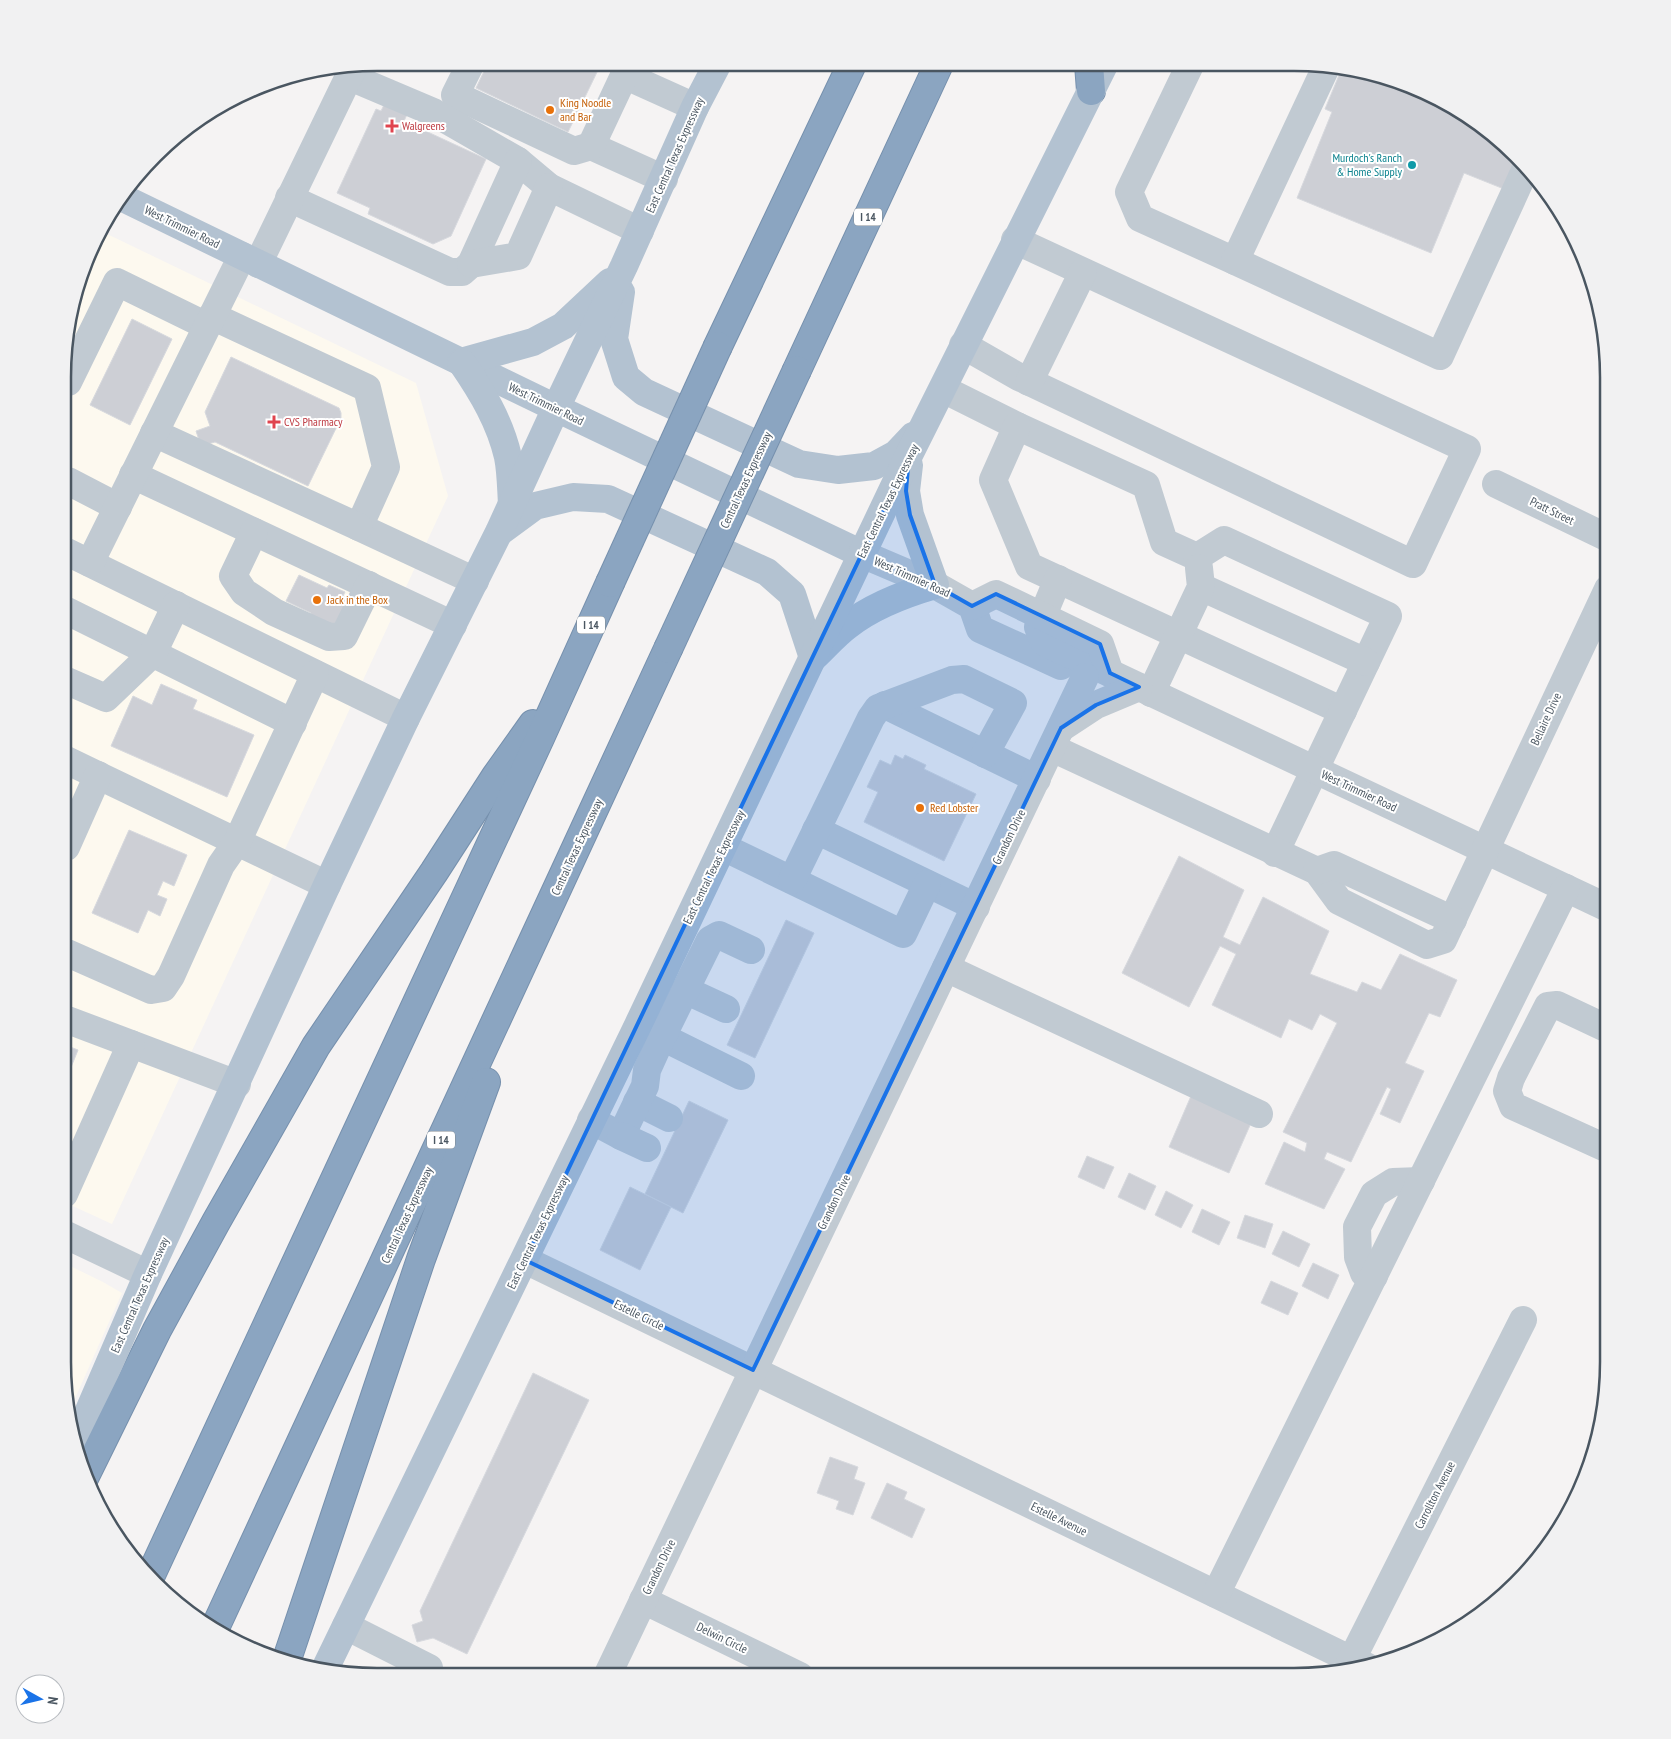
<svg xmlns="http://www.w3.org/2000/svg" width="1671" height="1739" viewBox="0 0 1671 1739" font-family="'PT Sans Narrow',sans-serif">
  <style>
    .commercial { fill: #fdf9ef }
    .building { fill: #cdcfd5; stroke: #d7d9de }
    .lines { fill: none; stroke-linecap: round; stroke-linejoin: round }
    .highway-casing { stroke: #7690ad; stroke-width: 30 }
    .minor { stroke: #c1cad2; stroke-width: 28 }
    .major { stroke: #b3c2d1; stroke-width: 28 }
    .highway { stroke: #8ba5c1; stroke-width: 28 }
    .highway-bridge-casing { stroke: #7690ad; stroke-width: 30; stroke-linecap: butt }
    .highway-bridge { stroke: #8ba5c1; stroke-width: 28 }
    .marked { fill: #1a73e8; fill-opacity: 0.2; stroke: #1a73e8; stroke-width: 4; stroke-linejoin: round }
    .food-dot { fill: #e8710a; stroke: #fff; stroke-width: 2 }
    .health-dot { fill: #e0444e; stroke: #fff; stroke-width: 2 }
    .culture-dot { fill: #0f9aa8; stroke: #fff; stroke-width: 2 }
    .labels { text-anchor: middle; stroke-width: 4; stroke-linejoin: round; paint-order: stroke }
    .shield { fill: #fff; stroke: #808990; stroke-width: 1 }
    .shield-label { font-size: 11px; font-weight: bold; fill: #4a5661 }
    .food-label { font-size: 12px; fill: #c56008; stroke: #fff; text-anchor: start }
    .health-label { font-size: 12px; fill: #be3a42; stroke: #fff; text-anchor: start }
    .street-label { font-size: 12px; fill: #4a5661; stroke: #fff }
    .culture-label { font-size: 12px; fill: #0d838f; stroke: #fff; text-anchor: end }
    .rim { fill: none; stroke: #4a5661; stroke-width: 2.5 }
  </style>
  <rect width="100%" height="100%" fill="#f5f3f3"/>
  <g class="commercial">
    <polygon points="103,232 416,383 448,496 112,1224 64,1202 68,316 83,278"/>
    <polygon points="64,1263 103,1282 122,1293 69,1412 63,1382"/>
  </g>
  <g class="building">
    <polygon points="488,63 594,63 600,66 568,132 476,88"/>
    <polygon points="1342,68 1452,105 1502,141 1517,158 1504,189 1464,173 1431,253 1297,198 1332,112 1325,109"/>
    <polygon points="388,97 410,108 404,121 486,159 451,236 433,244 368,214 370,208 337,193 376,109 381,111"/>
    <polygon points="132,319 172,339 130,425 90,405"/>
    <polygon points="231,357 339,408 341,413 341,418 308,486 215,442 201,446 196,431 210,426 205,412"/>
    <polygon points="299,575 327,588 329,585 345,592 343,596 347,598 344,604 348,606 334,625 310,616 311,613 286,601"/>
    <polygon points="161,684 197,700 193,709 254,735 227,797 111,746 133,696 152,705"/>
    <polygon points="895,755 903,759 905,755 926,765 924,769 976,794 944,861 864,822 878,792 867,787 880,760 891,765"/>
    <polygon points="129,830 187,855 174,886 163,881 157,895 167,899 160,916 148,910 138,933 92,913"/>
    <polygon points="1179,856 1244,890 1223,937 1240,945 1263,897 1329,931 1310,974 1357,992 1362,982 1381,990 1400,954 1457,980 1440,1017 1429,1013 1405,1063 1424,1071 1400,1123 1380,1114 1391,1089 1387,1087 1351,1162 1327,1152 1324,1159 1345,1169 1324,1209 1265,1184 1284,1142 1305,1152 1307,1143 1283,1132 1337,1023 1320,1014 1312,1030 1289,1019 1281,1038 1212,1005 1236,954 1220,946 1189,1007 1122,973"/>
    <polygon points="786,920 814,933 755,1058 727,1045"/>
    <polygon points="65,1045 78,1050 65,1082"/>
    <polygon points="1191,1096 1251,1123 1229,1173 1169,1147"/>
    <polygon points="689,1101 728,1120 683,1213 645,1194"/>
    <polygon points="1087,1156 1114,1167 1104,1189 1078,1177"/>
    <polygon points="1129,1173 1156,1186 1145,1210 1118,1197"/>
    <polygon points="630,1187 671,1207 640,1270 600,1250"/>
    <polygon points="1166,1191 1193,1205 1181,1228 1155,1215"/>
    <polygon points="1202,1209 1230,1222 1219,1245 1192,1232"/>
    <polygon points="1245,1215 1273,1224 1265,1248 1237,1238"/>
    <polygon points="1283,1231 1310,1244 1299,1267 1272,1254"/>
    <polygon points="1313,1263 1339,1275 1328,1299 1302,1286"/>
    <polygon points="1271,1281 1298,1293 1288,1315 1261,1303"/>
    <polygon points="533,1373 589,1400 467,1654 433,1638 417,1642 412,1625 423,1621 420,1611"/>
    <polygon points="830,1457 858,1467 854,1479 865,1483 853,1515 836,1509 839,1501 817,1493"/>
    <polygon points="887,1483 907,1492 904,1499 925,1509 912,1538 871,1518"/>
  </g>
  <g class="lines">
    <g class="highway-casing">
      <g id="highway">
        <polyline points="1089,64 1091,91"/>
        <polyline points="718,346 852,64"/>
        <polyline points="797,370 939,64"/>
        <polyline points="85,1476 157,1330 216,1222 316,1046 434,872 496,776 533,724"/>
        <polyline points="150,1577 540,738 610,583"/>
        <polyline points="214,1630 668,649"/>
        <polyline points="286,1662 421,1259 486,1082"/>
      </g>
    </g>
    <g class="minor">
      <polyline points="471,63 455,95 574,151 591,146 664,179"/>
      <polyline points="1190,65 1129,192 1140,218 1235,261"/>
      <polyline points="1327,65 1235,261 1440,356 1526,168"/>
      <polyline points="624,75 695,107"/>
      <polyline points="348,76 433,112 518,161 549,187 640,231"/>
      <polyline points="591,146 630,63"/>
      <polyline points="289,198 450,272 462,272 471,264 518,161"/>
      <polyline points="258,264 354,66"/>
      <polyline points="471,264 518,256 549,187"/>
      <polyline points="212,316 367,388 386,467 359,527 475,581"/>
      <polyline points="963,345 1019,377 1413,564 1467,449 1015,240"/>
      <polyline points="68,382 117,282 207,326"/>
      <polyline points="1029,382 1083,272"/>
      <polyline points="943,389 1017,426 1146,485 1164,542 1197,557"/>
      <polyline points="1017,426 993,480 1029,566 1343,711"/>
      <polyline points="154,433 359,527"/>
      <polyline points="133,475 453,625"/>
      <polyline points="68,481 118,507"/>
      <polyline points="1496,484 1608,538"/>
      <polyline points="254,532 233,576 244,592 274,612 329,637 344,636 369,585"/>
      <polyline points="67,552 406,718"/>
      <polyline points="862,554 935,585 972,606 980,629 1061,666"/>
      <polyline points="1197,557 1224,540 1388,616 1275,853"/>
      <polyline points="90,563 242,256"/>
      <polyline points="1058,579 1038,627 1044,642 1608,908"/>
      <polyline points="1201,587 1366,662"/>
      <polyline points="972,606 996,594 1100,644 1110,673"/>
      <polyline points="67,611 293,723"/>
      <polyline points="67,681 106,698 153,653 176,605"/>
      <polyline points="1151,693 1201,587 1199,568"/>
      <polyline points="885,705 1037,779"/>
      <polyline points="1061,728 1096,705 1139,687"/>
      <polyline points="1052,748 1317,871 1339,901 1427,945 1443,940 1608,589"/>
      <polyline points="66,760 327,885"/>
      <polyline points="816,830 976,907"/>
      <polyline points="66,847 98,775"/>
      <polyline points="723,847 903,934 927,884"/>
      <polyline points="1317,871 1334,865 1453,920"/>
      <polyline points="792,880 871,718 878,708 952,680 964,679 1013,703 985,754"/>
      <polyline points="65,952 151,990 163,988 171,976 221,865 237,842 315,674"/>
      <polyline points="946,968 1259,1114"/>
      <polyline points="685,990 726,1009"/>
      <polyline points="65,1019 237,1084"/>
      <polyline points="646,1029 741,1076"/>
      <polyline points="1608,1029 1557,1005 1548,1006 1511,1078 1507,1091 1513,1106 1608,1149"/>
      <polyline points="637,1102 669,1118"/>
      <polyline points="591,1120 621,1136 645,1086 647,1070 662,1037 710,940 719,935 751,950"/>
      <polyline points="621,1136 647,1148"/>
      <polyline points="64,1194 131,1044"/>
      <polyline points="64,1234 148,1274"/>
      <polyline points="525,1260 1352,1660 1366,1666"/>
      <polyline points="1374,1276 1364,1273 1358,1257 1357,1227 1374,1194 1393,1182 1421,1181"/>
      <polyline points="1216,1594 1566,888"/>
      <polyline points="643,1600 800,1676"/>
      <polyline points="346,1626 429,1668 425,1676"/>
      <polyline points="1347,1669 1523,1320"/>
      <polyline points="607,1676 1085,677"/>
    </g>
    <g class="major">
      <polyline points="123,198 556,408 862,554"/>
      <polyline points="621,292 614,339 626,377 644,392 799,464 838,470 874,466 896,454 913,436"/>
      <polyline points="461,362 533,342 563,326 610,282"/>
      <path d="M 462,363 C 482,392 500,422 508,457 C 511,472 511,489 512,504"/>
      <path d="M 501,531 L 535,506 L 573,497 L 608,499 L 767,572 L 792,594 L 813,658 C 824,648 835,635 847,626 C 872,606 904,594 935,585 L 910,515 L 906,491 L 909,465"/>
      <polyline points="75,1443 148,1274 327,885 406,718 499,532 556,408 624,266 695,107 718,63"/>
      <polyline points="324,1671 638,1025 909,455 1104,65"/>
    </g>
    <use href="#highway" class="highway"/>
    <g class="highway-bridge-casing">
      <g id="highway-bridge">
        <polyline points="610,583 718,346"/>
        <polyline points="668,649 797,370"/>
      </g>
    </g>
    <use href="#highway-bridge" class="highway-bridge"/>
  </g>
  <path class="marked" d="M 909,455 L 906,491 L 910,515 L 935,585 L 972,606 L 996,594 L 1100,644 L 1110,673 L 1139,687 L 1096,705 L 1061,728 L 753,1370 L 525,1260 Z"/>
  <g class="food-dot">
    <circle cx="550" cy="110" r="5"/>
    <circle cx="317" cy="600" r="5"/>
    <circle cx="920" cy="808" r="5"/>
  </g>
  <g class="health-dot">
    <path d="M389.5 118.5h5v5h5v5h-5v5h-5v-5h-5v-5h5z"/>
    <path d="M271.5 414.5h5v5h5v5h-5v5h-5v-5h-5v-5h5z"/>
  </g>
  <circle class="culture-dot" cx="1412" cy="165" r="5"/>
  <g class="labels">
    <g class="shield">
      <rect x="854" y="208.5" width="28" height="17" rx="4"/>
      <rect x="577" y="616.5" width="28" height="17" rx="4"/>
      <rect x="427" y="1131.5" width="28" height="17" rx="4"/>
    </g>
    <g class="shield-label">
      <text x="868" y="221">I 14</text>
      <text x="591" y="629">I 14</text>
      <text x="441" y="1144">I 14</text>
    </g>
    <g class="food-label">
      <text x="560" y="107">King Noodle<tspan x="560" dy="14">and Bar</tspan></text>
      <text x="327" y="604">Jack in the Box</text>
      <text x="930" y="812">Red Lobster</text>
    </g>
    <g class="health-label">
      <text x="402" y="130">Walgreens</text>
      <text x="284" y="426">CVS Pharmacy</text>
    </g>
    <g class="street-label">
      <text transform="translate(675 155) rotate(-66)" y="4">East Central Texas Expressway</text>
      <text transform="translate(182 227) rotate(26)" y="4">West Trimmier Road</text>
      <text transform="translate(546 404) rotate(26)" y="4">West Trimmier Road</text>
      <text transform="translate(746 480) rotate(-65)" y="4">Central Texas Expressway</text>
      <text transform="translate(888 501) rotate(-64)" y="4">East Central Texas Expressway</text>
      <text transform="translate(1552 511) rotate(26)" y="4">Pratt Street</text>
      <text transform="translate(912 577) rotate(24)" y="4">West Trimmier Road</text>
      <text transform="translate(1546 719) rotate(-65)" y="4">Bellaire Drive</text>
      <text transform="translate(1359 791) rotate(25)" y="4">West Trimmier Road</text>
      <text transform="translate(1009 837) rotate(-64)" y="4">Grandon Drive</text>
      <text transform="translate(577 847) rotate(-65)" y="4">Central Texas Expressway</text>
      <text transform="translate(714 867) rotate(-64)" y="4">East Central Texas Expressway</text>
      <text transform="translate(834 1202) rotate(-64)" y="4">Grandon Drive</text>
      <text transform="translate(407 1215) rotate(-65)" y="4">Central Texas Expressway</text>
      <text transform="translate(538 1232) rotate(-64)" y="4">East Central Texas Expressway</text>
      <text transform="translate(140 1295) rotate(-66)" y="4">East Central Texas Expressway</text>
      <text transform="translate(639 1315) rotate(26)" y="4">Estelle Circle</text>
      <text transform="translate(1435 1495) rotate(-63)" y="4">Carrollton Avenue</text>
      <text transform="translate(1059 1519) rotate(26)" y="4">Estelle Avenue</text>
      <text transform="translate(659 1567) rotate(-64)" y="4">Grandon Drive</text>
      <text transform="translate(722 1638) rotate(26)" y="4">Delwin Circle</text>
    </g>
    <g class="culture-label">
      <text x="1402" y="162">Murdoch's Ranch<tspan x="1402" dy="14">&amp; Home Supply</tspan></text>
    </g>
  </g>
  <path d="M0 0H1671V1739H0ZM377 71H1294A306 306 0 0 1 1600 377V1362A306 306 0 0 1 1294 1668H377A306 306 0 0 1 71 1362V377A306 306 0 0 1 377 71Z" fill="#f1f1f2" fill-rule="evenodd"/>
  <path class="rim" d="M377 71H1294A306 306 0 0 1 1600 377V1362A306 306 0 0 1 1294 1668H377A306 306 0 0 1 71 1362V377A306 306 0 0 1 377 71Z"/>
  <g transform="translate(40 1699) rotate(98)"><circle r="24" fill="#ffffff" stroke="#b7bbc0"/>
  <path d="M0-4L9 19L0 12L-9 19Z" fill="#1a73e8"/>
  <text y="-8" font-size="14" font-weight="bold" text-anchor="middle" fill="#4a5661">N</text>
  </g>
</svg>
